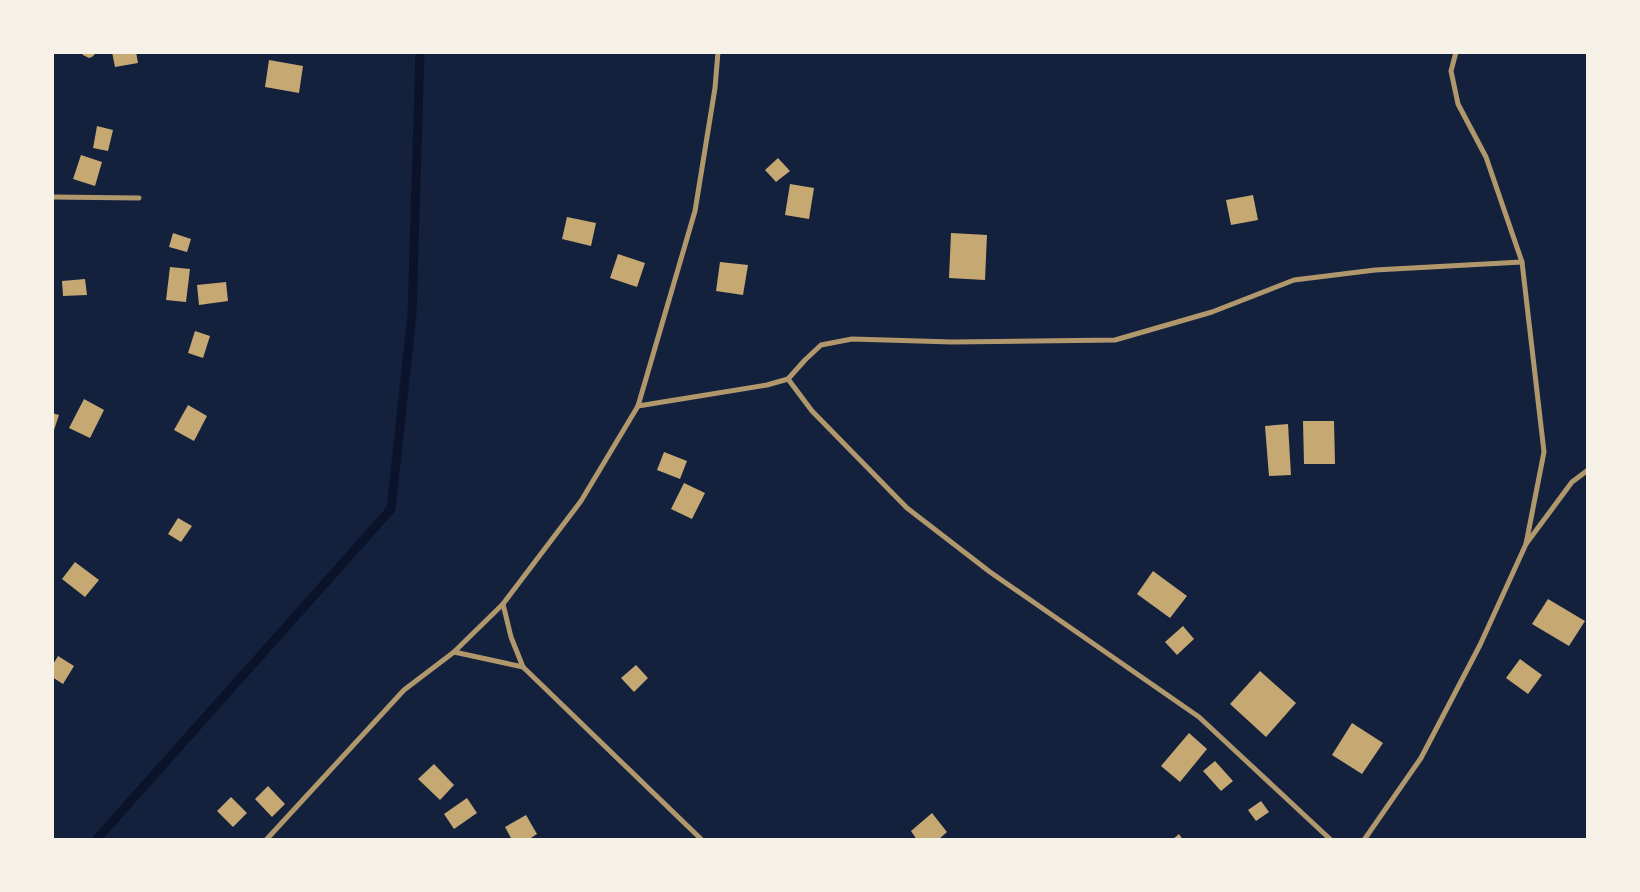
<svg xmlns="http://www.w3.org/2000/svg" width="1640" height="892" viewBox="0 0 1640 892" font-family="Quicksand,sans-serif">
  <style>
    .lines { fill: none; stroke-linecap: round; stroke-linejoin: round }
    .stream { stroke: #0b132b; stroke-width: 9 }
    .building { fill: #c6a872 }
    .minor { stroke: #b1986c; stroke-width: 5 }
  </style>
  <rect width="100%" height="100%" fill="#14213d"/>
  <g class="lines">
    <polyline class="stream" points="96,840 391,509 412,314 420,52"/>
  </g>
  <g class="building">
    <polygon points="81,52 97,52 92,57 89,58 83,55"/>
    <polygon points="112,52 136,52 138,63 115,67"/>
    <polygon points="269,60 303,66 299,93 265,87"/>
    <polygon points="97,126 113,130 108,151 93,148"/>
    <polygon points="81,155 102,162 95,186 73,179"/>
    <polygon points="778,158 790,171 776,182 765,170"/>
    <polygon points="790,184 814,188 809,219 785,215"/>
    <polygon points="1253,195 1258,220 1231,225 1226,200"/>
    <polygon points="567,217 596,223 591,246 562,239"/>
    <polygon points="173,233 191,239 187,252 169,247"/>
    <polygon points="951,233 987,235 985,280 949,278"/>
    <polygon points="618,254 645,263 637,287 610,278"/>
    <polygon points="720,262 748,265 743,295 716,291"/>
    <polygon points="170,267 190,269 186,302 166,300"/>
    <polygon points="85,279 87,295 63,296 62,281"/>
    <polygon points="226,282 228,301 199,305 197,285"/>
    <polygon points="195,331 210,336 203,358 188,353"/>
    <polygon points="84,399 104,410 90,438 69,428"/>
    <polygon points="188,405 207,416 194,441 174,430"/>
    <polygon points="52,413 59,415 53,433 52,433"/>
    <polygon points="1303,421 1334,421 1335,464 1304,464"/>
    <polygon points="1288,424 1291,475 1269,476 1265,426"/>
    <polygon points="664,452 687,461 680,479 657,470"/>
    <polygon points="684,483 705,493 692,519 671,509"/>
    <polygon points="178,518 192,526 181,542 168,534"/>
    <polygon points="75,562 99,580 85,597 62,579"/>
    <polygon points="1153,571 1187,596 1170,618 1137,594"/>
    <polygon points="1548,599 1585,621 1569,646 1532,624"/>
    <polygon points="1183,626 1194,639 1177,655 1165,642"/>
    <polygon points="58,656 74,666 63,684 52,677 52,666"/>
    <polygon points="1520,659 1542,675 1528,694 1506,678"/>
    <polygon points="636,665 648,678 634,692 621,678"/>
    <polygon points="1260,671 1296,703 1266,737 1230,704"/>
    <polygon points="1352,723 1383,743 1362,774 1332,755"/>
    <polygon points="1189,733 1207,749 1180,782 1161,766"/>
    <polygon points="1215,761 1233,781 1221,791 1203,771"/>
    <polygon points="434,764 454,785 440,800 418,779"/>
    <polygon points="268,786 285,804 272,817 255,799"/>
    <polygon points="231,797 247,813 233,827 217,811"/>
    <polygon points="467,798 477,813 454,829 444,814"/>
    <polygon points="1261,801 1269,812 1256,821 1248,810"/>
    <polygon points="932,813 947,832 938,840 917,840 911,831"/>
    <polygon points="526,815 537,834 528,840 512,840 505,827"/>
    <polygon points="1179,834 1183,840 1172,840"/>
  </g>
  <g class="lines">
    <g class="minor">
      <polyline points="1456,52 1451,71 1458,104 1486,157 1522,262 1544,452 1526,544"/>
      <polyline points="52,197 139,198"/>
      <polyline points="788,379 812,411 907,508 990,572 1199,717 1331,840"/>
      <polyline points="638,406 767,385 788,379 805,360 821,345 852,339 952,342 1115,340 1212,312 1294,280 1375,270 1522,262"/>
      <polyline points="503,604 511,637 523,667 702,840"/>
      <polyline points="454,652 523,667"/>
      <polyline points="266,840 404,690 454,652 503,604 581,501 638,406 695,211 715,88 718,52"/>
      <polyline points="1364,840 1421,758 1480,645 1526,544 1572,482 1588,470"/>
    </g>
  </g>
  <rect width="1640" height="892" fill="none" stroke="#f6f1e7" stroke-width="108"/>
</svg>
